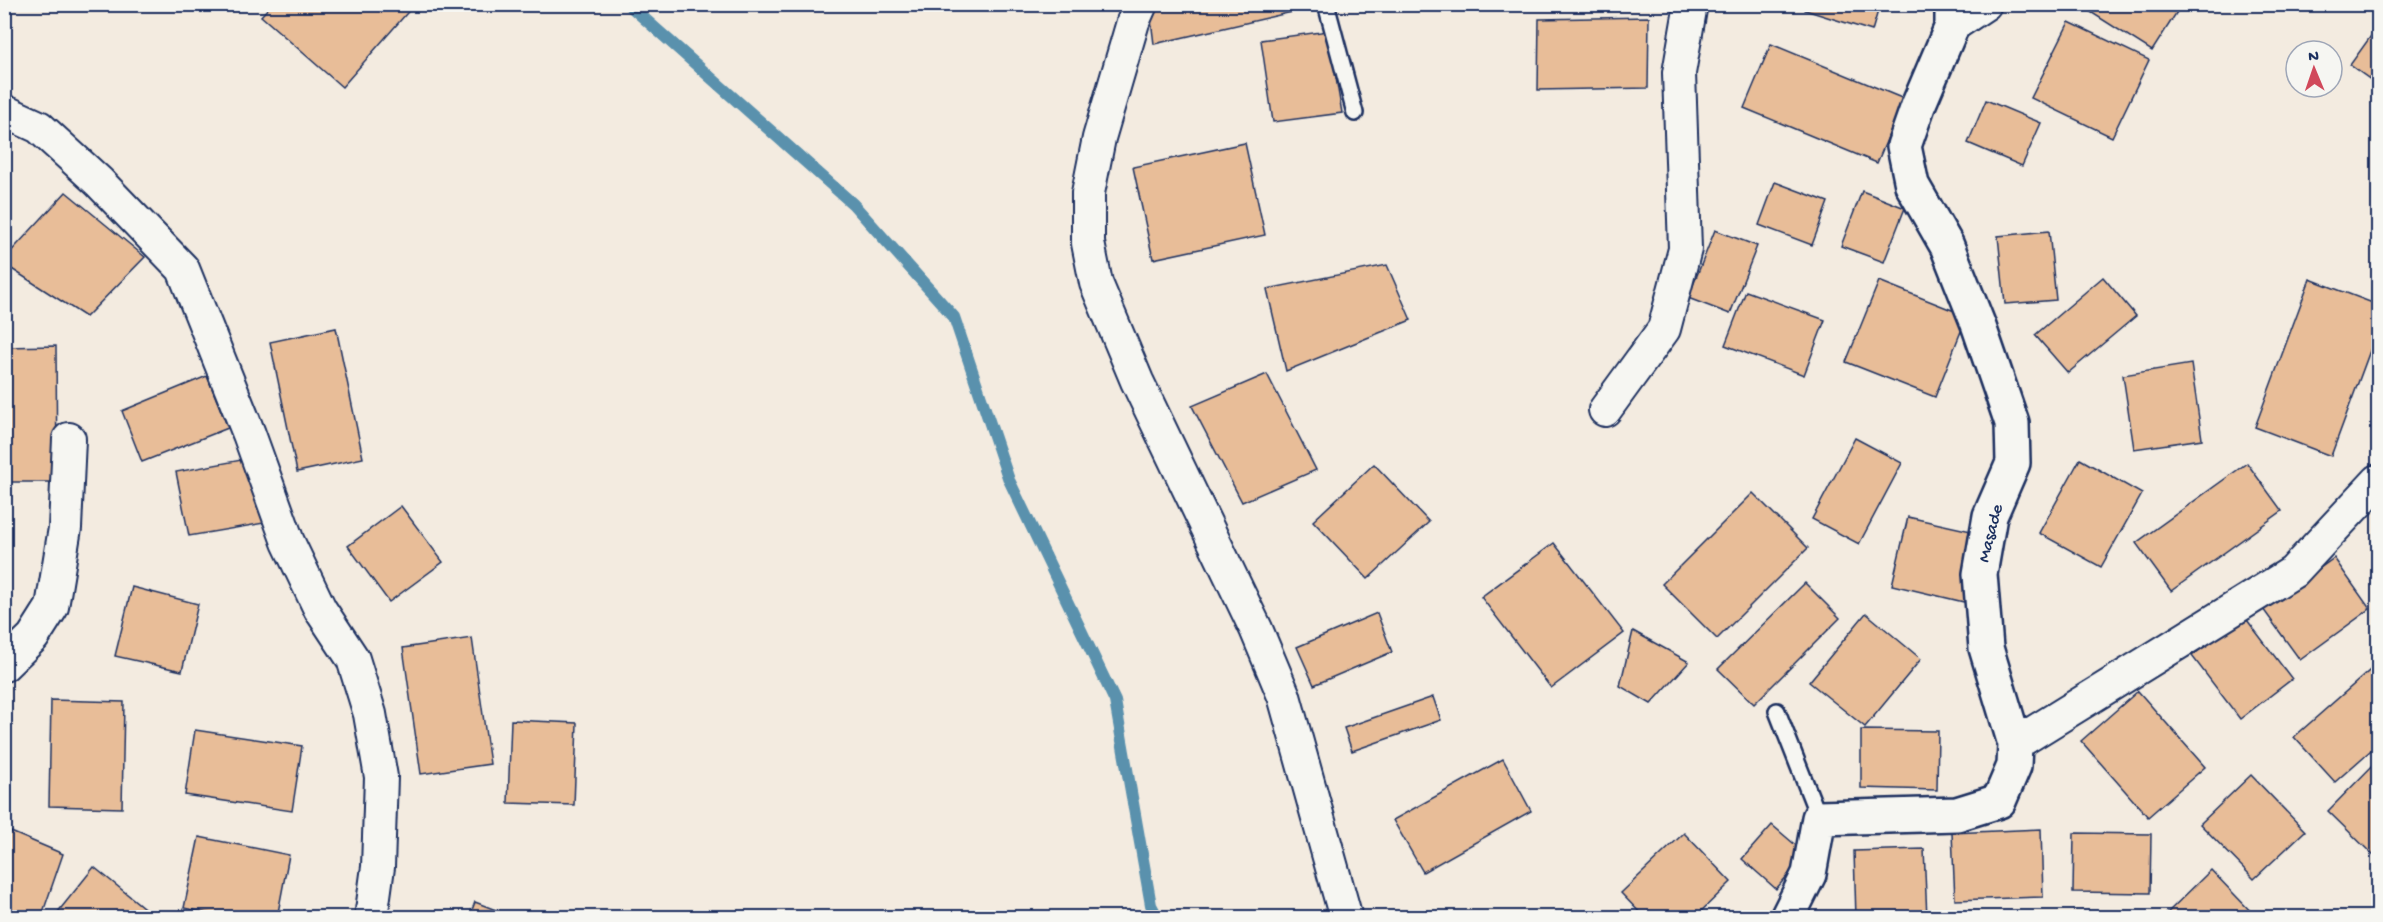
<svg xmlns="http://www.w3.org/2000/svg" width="2383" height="922" viewBox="0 0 2383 922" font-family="'Gochi Hand',sans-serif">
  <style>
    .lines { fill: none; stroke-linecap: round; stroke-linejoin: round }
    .stream { stroke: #5a91ad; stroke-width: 12 }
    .building { fill: #e8bd98; stroke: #1b2f5e; stroke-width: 1.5 }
    .lane-casing { stroke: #1b2f5e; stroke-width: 20 }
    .street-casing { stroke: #1b2f5e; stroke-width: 36 }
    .secondary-casing { stroke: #1b2f5e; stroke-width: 38 }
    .lane { stroke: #f6f6f2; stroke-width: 15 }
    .street { stroke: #f6f6f2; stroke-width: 32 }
    .secondary { stroke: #f6f6f2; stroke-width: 33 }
    .labels { text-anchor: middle; stroke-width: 4.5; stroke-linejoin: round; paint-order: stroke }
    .street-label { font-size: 18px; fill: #1b2f5e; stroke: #f6f6f2 }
  </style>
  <rect width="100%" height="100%" fill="#f3ebe0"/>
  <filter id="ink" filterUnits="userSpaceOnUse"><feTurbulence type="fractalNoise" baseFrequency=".0167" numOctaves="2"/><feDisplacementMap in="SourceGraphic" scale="12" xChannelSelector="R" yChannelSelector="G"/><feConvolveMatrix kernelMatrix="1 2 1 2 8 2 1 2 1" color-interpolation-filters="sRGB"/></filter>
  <g filter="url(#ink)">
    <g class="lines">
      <polyline class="stream" points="628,4 853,204 954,317 1009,480 1115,701 1151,905 1158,918"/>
    </g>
    <g class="building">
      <polygon points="272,4 414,4 414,5 342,87 261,16"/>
      <polygon points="1149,4 1309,4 1310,8 1154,44"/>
      <polygon points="1807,4 1880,4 1872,31 1805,10"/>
      <polygon points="2078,4 2182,4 2152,51"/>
      <polygon points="1649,17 1648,88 1538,90 1539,19"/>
      <polygon points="2069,22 2149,60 2112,137 2031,98"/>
      <polygon points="2378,26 2378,85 2350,65"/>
      <polygon points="1328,31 1342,113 1273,122 1261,40"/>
      <polygon points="1771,44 1904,99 1877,163 1744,108"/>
      <polygon points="1986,100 2041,123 2022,166 1968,143"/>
      <polygon points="1245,143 1265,235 1153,259 1133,167"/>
      <polygon points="1775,182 1828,202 1812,245 1759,225"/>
      <polygon points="1862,191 1905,208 1884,262 1841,246"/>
      <polygon points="66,192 145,257 86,317 4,264 4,259"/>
      <polygon points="1715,230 1757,246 1730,314 1688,298"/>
      <polygon points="2049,231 2056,300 2005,304 1998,236"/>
      <polygon points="1387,265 1411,320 1286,371 1267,289"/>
      <polygon points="2103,277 2136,316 2068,373 2035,335"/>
      <polygon points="2310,279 2378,305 2378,329 2331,456 2255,427"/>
      <polygon points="1879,281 1967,316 1935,397 1846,362"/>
      <polygon points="1746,291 1825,320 1804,375 1725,345"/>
      <polygon points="336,328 363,458 297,472 270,342"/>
      <polygon points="56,346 57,482 4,482 4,347"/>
      <polygon points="2191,364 2202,439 2134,449 2123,375"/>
      <polygon points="1267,374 1316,470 1242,502 1192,406"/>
      <polygon points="207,376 228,428 142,462 122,411"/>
      <polygon points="1855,438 1902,463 1859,544 1812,519"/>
      <polygon points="252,458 264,523 189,536 176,472"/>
      <polygon points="2080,459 2142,494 2101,567 2039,533"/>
      <polygon points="2247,463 2282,511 2171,591 2136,543"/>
      <polygon points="1374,464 1429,522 1368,579 1313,521"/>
      <polygon points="1753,493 1808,548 1717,639 1662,584"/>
      <polygon points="401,506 443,562 389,602 348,546"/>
      <polygon points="1908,517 1980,533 1964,602 1892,585"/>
      <polygon points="1554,543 1624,633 1551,688 1481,597"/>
      <polygon points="2334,558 2370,609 2300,660 2263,609"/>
      <polygon points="1805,583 1840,618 1754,704 1718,669"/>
      <polygon points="132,587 198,604 182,671 115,656"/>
      <polygon points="1377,613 1392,652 1314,685 1297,647"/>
      <polygon points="1866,613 1921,659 1865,727 1809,682"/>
      <polygon points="2244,616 2292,679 2240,719 2192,656"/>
      <polygon points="1633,631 1689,662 1651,704 1620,686"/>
      <polygon points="472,638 490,764 421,774 403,648"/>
      <polygon points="2376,665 2378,668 2378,744 2335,782 2294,737"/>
      <polygon points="2138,691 2205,767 2148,817 2081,741"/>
      <polygon points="1433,697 1441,720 1352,751 1344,728"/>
      <polygon points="51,700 124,702 122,808 49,806"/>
      <polygon points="511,720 577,723 574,805 508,803"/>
      <polygon points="195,730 302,746 292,811 185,795"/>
      <polygon points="1861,730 1938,731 1937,790 1861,788"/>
      <polygon points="1503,759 1531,811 1423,872 1393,820"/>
      <polygon points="2378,760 2378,860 2328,811"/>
      <polygon points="2251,775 2305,831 2254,879 2200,824"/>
      <polygon points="1772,825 1806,854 1776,889 1742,859"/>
      <polygon points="4,829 63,854 41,918 30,918 4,906"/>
      <polygon points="2041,829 2043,897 1955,900 1952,833"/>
      <polygon points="1684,833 1731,882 1694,918 1645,918 1621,893"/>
      <polygon points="2074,833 2151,834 2150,893 2073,892"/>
      <polygon points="199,837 289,855 277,918 230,918 184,908"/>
      <polygon points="1924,849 1927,918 1856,918 1854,851"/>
      <polygon points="94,867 149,912 145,918 53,918"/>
      <polygon points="2211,870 2257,918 2162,918"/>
      <polygon points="475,902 517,918 469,918"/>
    </g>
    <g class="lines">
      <g class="lane-casing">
        <g id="lane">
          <polyline points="1326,4 1355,113"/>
          <polyline points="1777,711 1819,818"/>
        </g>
      </g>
      <g class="street-casing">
        <g id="street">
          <polyline points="1141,4 1133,22 1099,138 1088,193 1088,243 1096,283 1137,381 1256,629 1284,696 1346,918"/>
          <polyline points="1952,26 1985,4"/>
          <polyline points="4,111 39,127 99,182 183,269 249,434 288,542 320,609 353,659 370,714 381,777 378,867 371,918"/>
          <polyline points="1605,410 1664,329 1685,249 1679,73 1691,4"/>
          <polyline points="4,665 33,637 52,607 65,528 69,439"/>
          <polyline points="2015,744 2293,572 2378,481"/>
        </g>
      </g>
      <g class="secondary-casing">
        <polyline id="secondary" points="1787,918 1809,874 1819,818 1957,814 1999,801 2014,766 2015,744 1986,648 1980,574 1990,516 2013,463 2012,423 1978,324 1947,246 1912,185 1904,146 1918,106 1952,26 1952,4"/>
      </g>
      <use href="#lane" class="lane"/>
      <use href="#street" class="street"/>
      <use href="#secondary" class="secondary"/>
    </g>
  </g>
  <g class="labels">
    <g class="street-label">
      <text transform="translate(1989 533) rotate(-76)" y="6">Masade</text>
    </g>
  </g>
  <rect width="2383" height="922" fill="none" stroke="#f6f6f2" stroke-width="24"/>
  <rect x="12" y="12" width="2359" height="898" fill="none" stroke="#1b2f5e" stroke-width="2" filter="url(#ink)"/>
  <g transform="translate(2314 69) rotate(358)"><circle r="28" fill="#f6f6f2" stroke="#9ea6b7" stroke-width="1.5"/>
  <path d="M0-4.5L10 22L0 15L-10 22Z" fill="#d1495b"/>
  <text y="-9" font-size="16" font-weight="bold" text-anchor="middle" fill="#1b2f5e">N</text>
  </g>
</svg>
